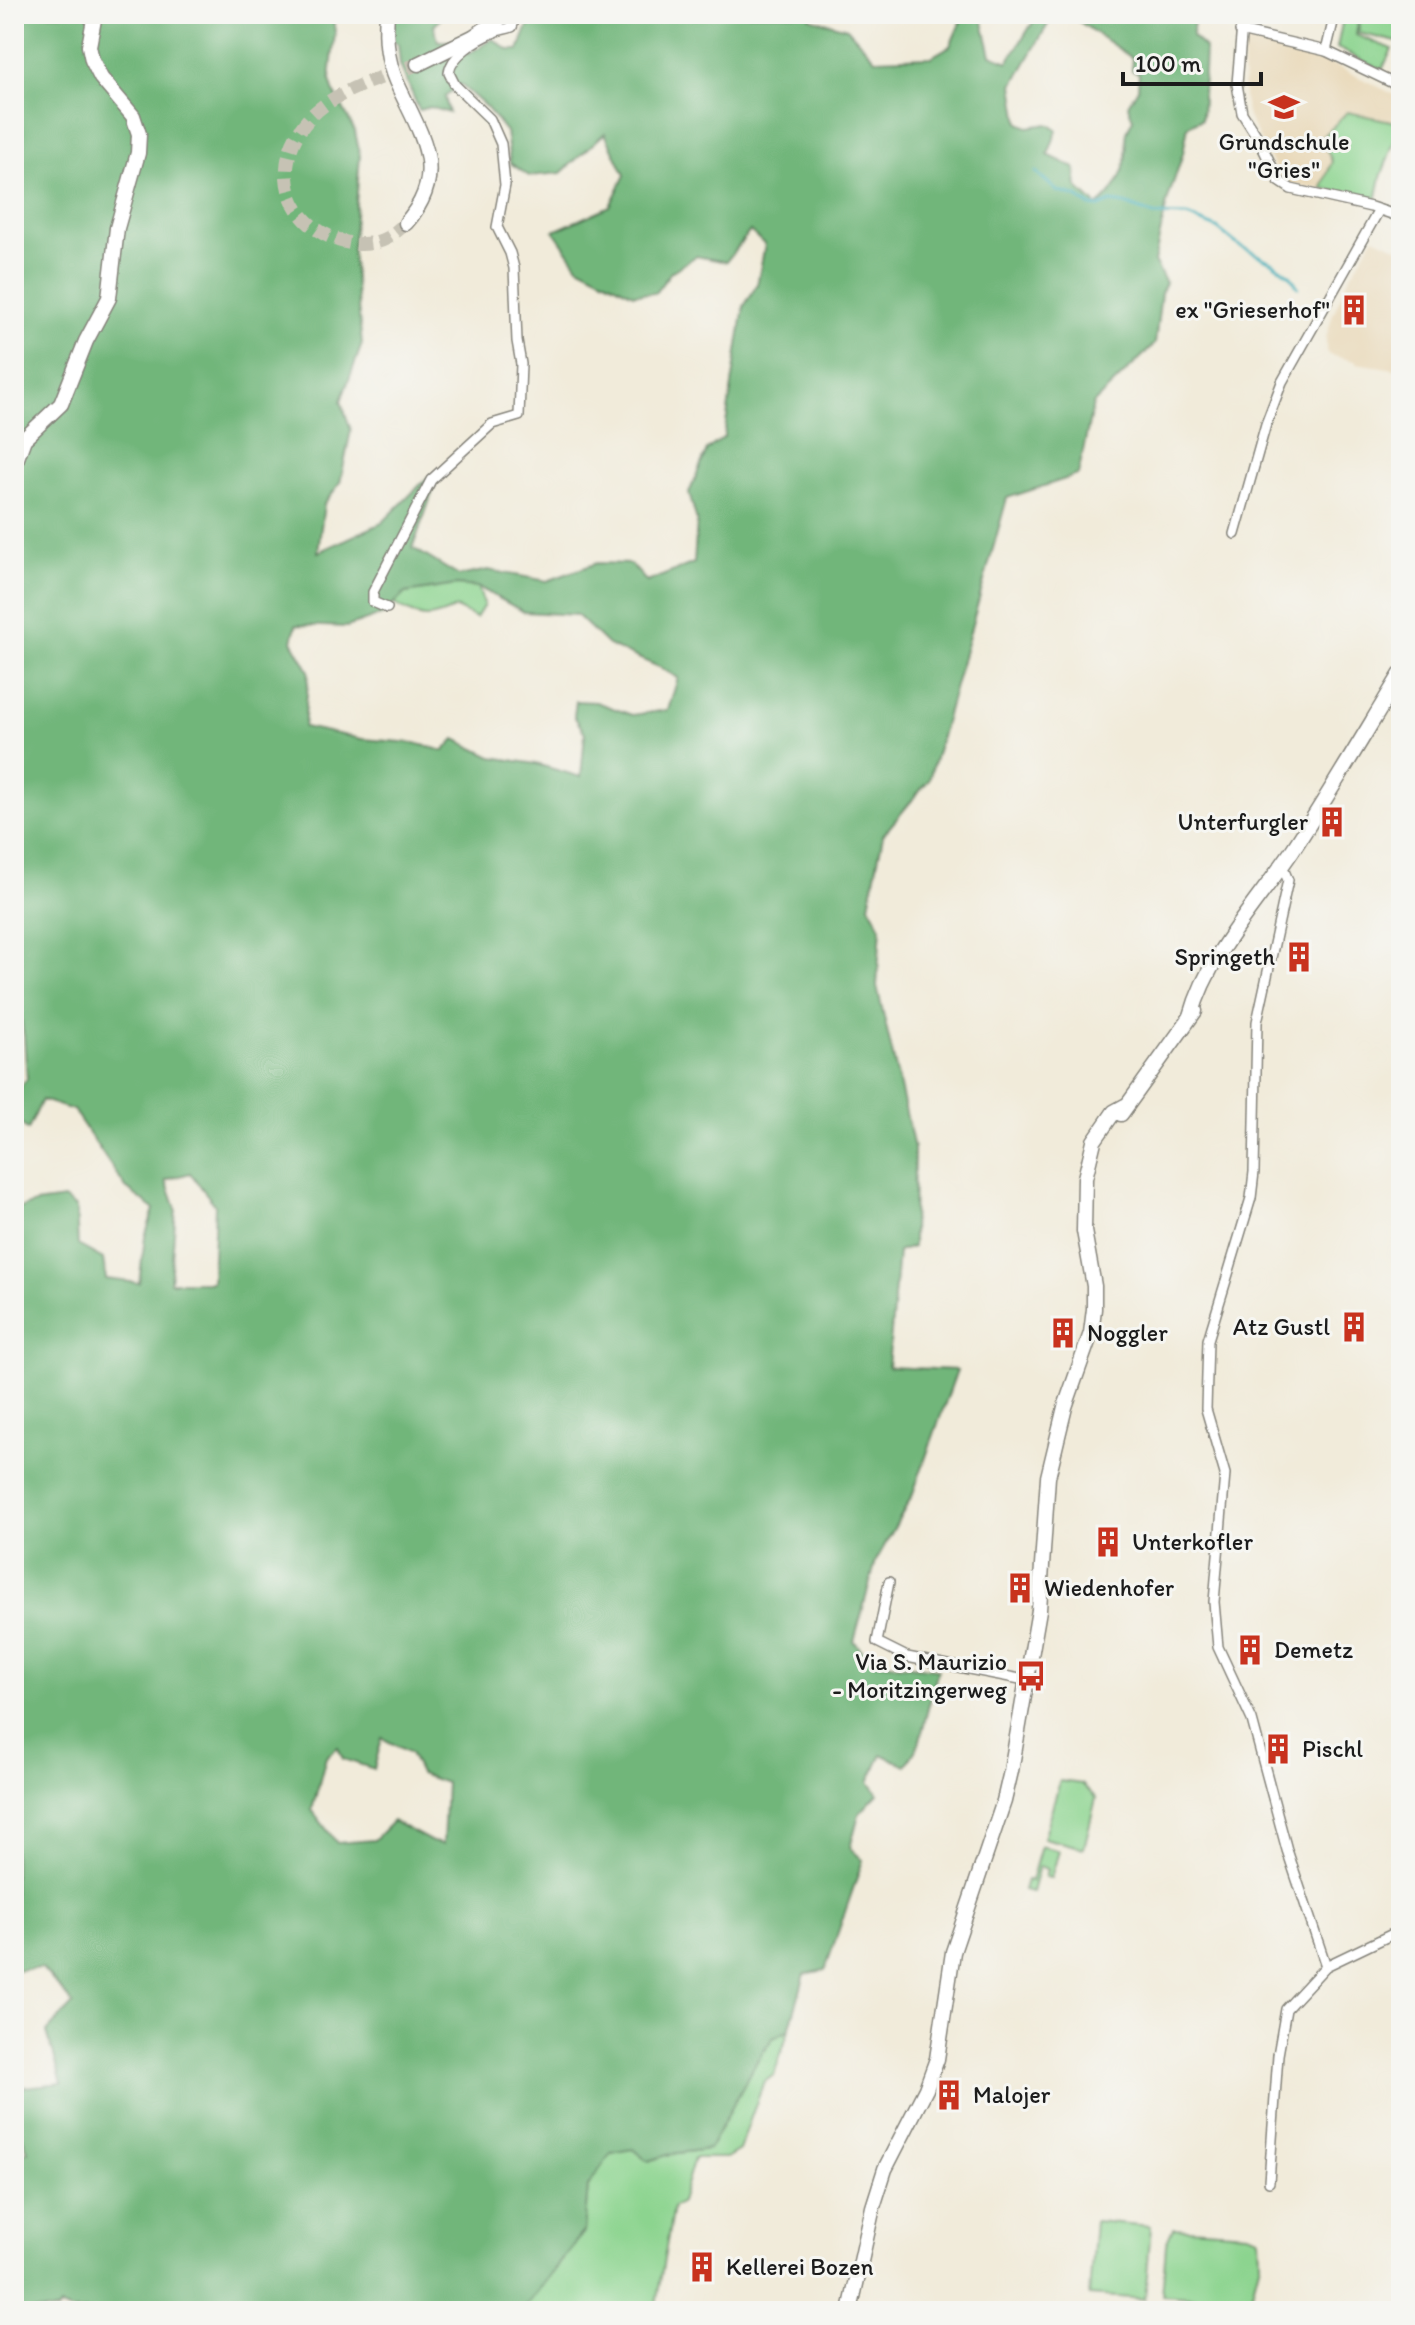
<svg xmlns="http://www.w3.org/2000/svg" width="1415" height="2325" viewBox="0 0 1415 2325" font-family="Itim,sans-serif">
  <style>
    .built { fill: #e9d9ba }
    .green { fill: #8cd48f; stroke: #547856; stroke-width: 2 }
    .forest { fill: #71b67a; stroke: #46694b; stroke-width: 2; fill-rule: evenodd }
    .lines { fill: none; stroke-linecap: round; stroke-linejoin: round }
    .stream { stroke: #3dadb8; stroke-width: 3 }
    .secondary-tunnel { stroke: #c6c2b4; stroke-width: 14; stroke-dasharray: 14 7; stroke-linecap: butt }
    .street-casing { stroke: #86847b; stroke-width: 12 }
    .secondary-casing { stroke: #86847b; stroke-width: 17 }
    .street { stroke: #fff; stroke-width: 9 }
    .secondary { stroke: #fff; stroke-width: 14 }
    .labels { text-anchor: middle; stroke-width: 6; stroke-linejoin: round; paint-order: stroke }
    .poi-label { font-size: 24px; fill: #1c1c1c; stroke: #f6f6f2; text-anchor: start }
  </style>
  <rect width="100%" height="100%" fill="#f6f6f2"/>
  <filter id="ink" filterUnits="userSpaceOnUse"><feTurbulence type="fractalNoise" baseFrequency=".0125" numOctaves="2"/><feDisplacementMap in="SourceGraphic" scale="16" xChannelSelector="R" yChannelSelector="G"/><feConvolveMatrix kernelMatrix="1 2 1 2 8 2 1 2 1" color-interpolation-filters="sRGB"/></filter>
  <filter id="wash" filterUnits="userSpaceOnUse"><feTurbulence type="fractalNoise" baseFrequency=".006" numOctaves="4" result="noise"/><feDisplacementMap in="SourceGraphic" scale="32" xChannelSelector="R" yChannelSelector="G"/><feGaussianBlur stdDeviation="1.8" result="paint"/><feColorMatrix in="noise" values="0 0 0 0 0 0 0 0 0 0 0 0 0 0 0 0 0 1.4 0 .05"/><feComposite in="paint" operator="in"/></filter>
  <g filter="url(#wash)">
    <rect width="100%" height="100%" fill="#f1ebda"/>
    <g class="built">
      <polygon points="1243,39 1320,58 1401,98 1401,122 1332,161 1322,188 1286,184 1278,173 1248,117 1244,97"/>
      <polygon points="1374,237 1401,249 1401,370 1356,363 1355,361 1329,355 1326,351 1326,338 1333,314 1347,282"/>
      <polygon points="1302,2303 1401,2310 1401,2311 1301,2311"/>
    </g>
    <g class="green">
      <polygon points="1361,14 1401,14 1401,43 1358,33"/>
      <polygon points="1343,18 1358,22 1356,35 1392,49 1382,70 1337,48"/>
      <polygon points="1347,112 1401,123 1381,177 1376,201 1322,188 1332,161 1321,139"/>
      <path d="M 456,585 L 478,587 L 484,605 L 476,618 L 456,608 C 425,621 424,620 394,604 L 405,593 Z"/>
      <polygon points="1060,1781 1082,1784 1096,1798 1084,1848 1043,1838"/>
      <polygon points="1041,1846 1059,1851 1051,1878 1045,1877 1047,1869 1039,1866 1032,1892 1023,1890 1026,1880 1031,1881"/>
      <polygon points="789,2030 774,2075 764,2082 739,2150 726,2158 694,2158 681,2202 673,2207 655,2311 522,2311 584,2232 588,2186 611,2153 633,2149 649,2161 670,2154 709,2149 758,2059 773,2038"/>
      <polygon points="1095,2221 1151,2226 1145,2299 1089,2295"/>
      <polygon points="1173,2228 1248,2233 1259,2237 1260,2262 1247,2311 1203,2311 1204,2298 1162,2295 1166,2244"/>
    </g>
    <path class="forest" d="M 14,14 L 333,14 L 335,33 L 330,79 L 333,90 L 355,131 L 360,156 L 352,251 L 362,344 L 341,401 L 351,430 L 340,483 L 324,504 L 318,552 L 382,523 L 428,477 L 436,482 L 413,548 L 459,576 L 488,570 L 547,581 L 597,563 L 631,564 L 647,582 L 694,563 L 697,521 L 689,493 L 707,450 L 724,437 L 744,306 L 757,285 L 765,245 L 750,231 L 726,262 L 696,256 L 671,272 L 655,293 L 633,294 L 578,266 L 554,231 L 610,206 L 625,175 L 605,133 L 561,173 L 529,176 L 510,163 L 506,132 L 486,107 L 460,84 L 445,97 L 449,113 L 430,107 L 419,110 L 400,65 L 398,44 L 392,40 L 393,14 L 437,14 L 441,17 L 434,26 L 438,41 L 450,41 L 468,54 L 493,39 L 509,50 L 519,50 L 527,28 L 539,14 L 810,14 L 810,18 L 847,28 L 875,59 L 931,57 L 950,46 L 964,14 L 981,14 L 991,55 L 1008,62 L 1038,14 L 1054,14 L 1013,85 L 1019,123 L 1028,127 L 1048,124 L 1057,130 L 1048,155 L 1075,168 L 1077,187 L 1097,206 C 1113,194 1124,176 1126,156 C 1128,136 1122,140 1133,119 L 1128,105 L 1138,88 L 1139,73 L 1132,70 L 1132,58 L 1068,14 L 1195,14 L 1192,36 L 1205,48 L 1202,119 L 1188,126 L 1183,153 L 1167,202 L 1154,262 L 1166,283 L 1161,293 L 1155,344 L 1093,404 L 1078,475 L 1007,498 L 929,780 L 883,835 L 869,905 L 881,927 L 877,986 L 914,1148 L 913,1247 L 898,1252 L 888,1367 L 957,1370 L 912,1496 L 876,1561 L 854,1641 L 872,1662 L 938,1669 L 919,1744 L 906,1766 L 882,1754 L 869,1782 L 878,1794 L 859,1814 L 850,1848 L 863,1860 L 825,1970 L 805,1974 L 789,2030 L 773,2038 L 758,2059 L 709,2149 L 670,2154 L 649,2161 L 633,2149 L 611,2153 L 588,2186 L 584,2231 L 522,2311 L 70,2311 L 61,2307 L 57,2311 L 14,2311 L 14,2156 L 28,2151 L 14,2118 L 14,2088 L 62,2083 L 47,2032 L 73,2004 L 42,1968 L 14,1970 L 14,1210 L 35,1203 L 64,1199 L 76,1208 L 78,1245 L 103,1259 L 106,1279 L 139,1283 L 145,1237 L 154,1209 L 126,1188 L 73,1110 L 42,1100 L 28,1130 L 14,1118 L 15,1092 L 27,1079 L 24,1037 L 17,993 L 14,993 ZM 456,585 L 478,587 L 524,612 L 577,615 L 608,645 L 659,667 L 678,678 L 668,710 L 632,715 L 596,702 L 576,701 L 574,716 L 585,733 L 581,777 L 536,764 L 492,757 L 455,739 L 444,751 L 415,743 L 362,739 L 304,727 L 309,671 L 292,641 L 296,625 L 347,627 L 384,614 L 405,593 ZM 190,1173 L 215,1205 L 212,1282 L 170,1282 L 176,1209 L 166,1180 ZM 382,1738 L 410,1753 L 420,1774 L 446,1783 L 443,1844 L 432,1842 L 393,1821 L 374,1840 L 337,1843 L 312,1810 L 326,1757 L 338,1747 L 343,1759 L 374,1769 Z"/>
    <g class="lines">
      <polyline class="stream" points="1036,172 1057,191 1077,197 1090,206 1099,207 1111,202 1125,204 1154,215 1187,216 1217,228 1238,245 1273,263 1291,276 1298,287"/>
    </g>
  </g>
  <g filter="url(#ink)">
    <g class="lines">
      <path class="secondary-tunnel" d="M 406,223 C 400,228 394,234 387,238 C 374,245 359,245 345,242 C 276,224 268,147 323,106 C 350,86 387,76 418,64"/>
      <g class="street-casing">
        <g id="street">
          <polyline points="1243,14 1237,84 1242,113 1258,138 1279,181 1291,189 1371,207 1401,217"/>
          <polyline points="1240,31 1326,51 1401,87"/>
          <polyline points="1326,51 1335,14"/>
          <polyline points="1235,534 1266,424 1282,382 1379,210"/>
          <path d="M 387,608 L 373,602 L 373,592 L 431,480 L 492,424 L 519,416 L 521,364 L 517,341 L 514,268 L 510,253 L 497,227 L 505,185 L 501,144 L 490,119 L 455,85 L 449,73 C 451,55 477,40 493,33 C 499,29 506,30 512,27 L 514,21 L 509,14"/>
          <polyline points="1282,866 1288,880 1257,1022 1254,1172 1251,1198 1208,1340 1206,1409 1225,1474 1214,1602 1218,1647 1252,1720 1287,1850 1326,1966"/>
          <polyline points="889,1582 877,1642 907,1657 1035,1682"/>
          <polyline points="1269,2182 1278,2055 1286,2009 1326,1966 1401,1930"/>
        </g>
      </g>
      <g class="secondary-casing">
        <g id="secondary">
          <path d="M 387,14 C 385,37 387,60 396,81 C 419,133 451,171 406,223"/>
          <polyline points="418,64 473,37 507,14"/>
          <polyline points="14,466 24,439 61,404 86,341 109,298 117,228 138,153 139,134 133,116 101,78 92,60 89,46 95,14"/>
          <path d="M 1191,1016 C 1208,954 1257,903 1292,851 C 1330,793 1365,733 1401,674"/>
          <polyline points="1121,1114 1195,1011"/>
          <polyline points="850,2311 873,2207 885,2169 926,2089 937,2059 953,1952 1004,1801 1011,1771 1039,1610 1048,1477 1065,1407 1091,1333 1094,1309 1094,1286 1084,1231 1085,1178 1094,1141 1114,1112 1125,1106"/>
        </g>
      </g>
      <use href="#street" class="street"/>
      <use href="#secondary" class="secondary"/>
    </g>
  </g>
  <defs>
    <g id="school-bare" transform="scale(2.4)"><path d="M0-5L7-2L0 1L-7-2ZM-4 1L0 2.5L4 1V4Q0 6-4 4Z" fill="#c8321e" stroke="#f6f6f2" stroke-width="2.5" paint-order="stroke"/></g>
    <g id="building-bare" transform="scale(2.4)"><path d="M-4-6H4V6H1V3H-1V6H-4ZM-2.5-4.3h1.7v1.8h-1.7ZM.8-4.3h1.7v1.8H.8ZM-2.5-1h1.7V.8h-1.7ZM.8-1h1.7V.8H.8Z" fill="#c8321e" stroke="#f6f6f2" stroke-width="2.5" paint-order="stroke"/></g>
    <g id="bus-bare" transform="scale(2.4)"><path d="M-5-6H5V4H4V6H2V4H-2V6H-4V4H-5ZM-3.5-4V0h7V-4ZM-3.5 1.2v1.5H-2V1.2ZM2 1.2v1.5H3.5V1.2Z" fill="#c8321e" stroke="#f6f6f2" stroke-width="2.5" paint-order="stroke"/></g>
  </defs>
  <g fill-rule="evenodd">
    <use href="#school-bare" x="1284" y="107"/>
    <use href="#building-bare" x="1354" y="310"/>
    <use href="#building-bare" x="1332" y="822"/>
    <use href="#building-bare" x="1299" y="957"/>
    <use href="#building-bare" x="1354" y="1327"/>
    <use href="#building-bare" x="1063" y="1333"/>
    <use href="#building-bare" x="1108" y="1542"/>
    <use href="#building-bare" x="1020" y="1588"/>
    <use href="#building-bare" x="1250" y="1650"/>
    <use href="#bus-bare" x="1031" y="1676"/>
    <use href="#building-bare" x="1278" y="1749"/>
    <use href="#building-bare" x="949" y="2095"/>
    <use href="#building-bare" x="702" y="2267"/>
  </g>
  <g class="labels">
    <g class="poi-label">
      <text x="1284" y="150" text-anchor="middle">Grundschule<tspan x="1284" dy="28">"Gries"</tspan></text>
      <text x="1330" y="318" text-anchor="end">ex "Grieserhof"</text>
      <text x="1308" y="830" text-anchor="end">Unterfurgler</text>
      <text x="1275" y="965" text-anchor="end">Springeth</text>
      <text x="1330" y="1335" text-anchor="end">Atz Gustl</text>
      <text x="1087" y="1341">Noggler</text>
      <text x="1132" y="1550">Unterkofler</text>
      <text x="1044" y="1596">Wiedenhofer</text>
      <text x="1274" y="1658">Demetz</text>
      <text x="1007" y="1670" text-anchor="end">Via S. Maurizio<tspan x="1007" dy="28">- Moritzingerweg</tspan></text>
      <text x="1302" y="1757">Pischl</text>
      <text x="973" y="2103">Malojer</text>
      <text x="726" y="2275">Kellerei Bozen</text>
    </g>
  </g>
  <rect width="1415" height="2325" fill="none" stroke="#f6f6f2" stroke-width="48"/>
  <path d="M1123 72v12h138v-12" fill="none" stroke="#1c1c1c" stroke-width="4"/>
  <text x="1135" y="72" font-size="24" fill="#1c1c1c" stroke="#f6f6f2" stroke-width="6" paint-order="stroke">100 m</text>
</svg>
